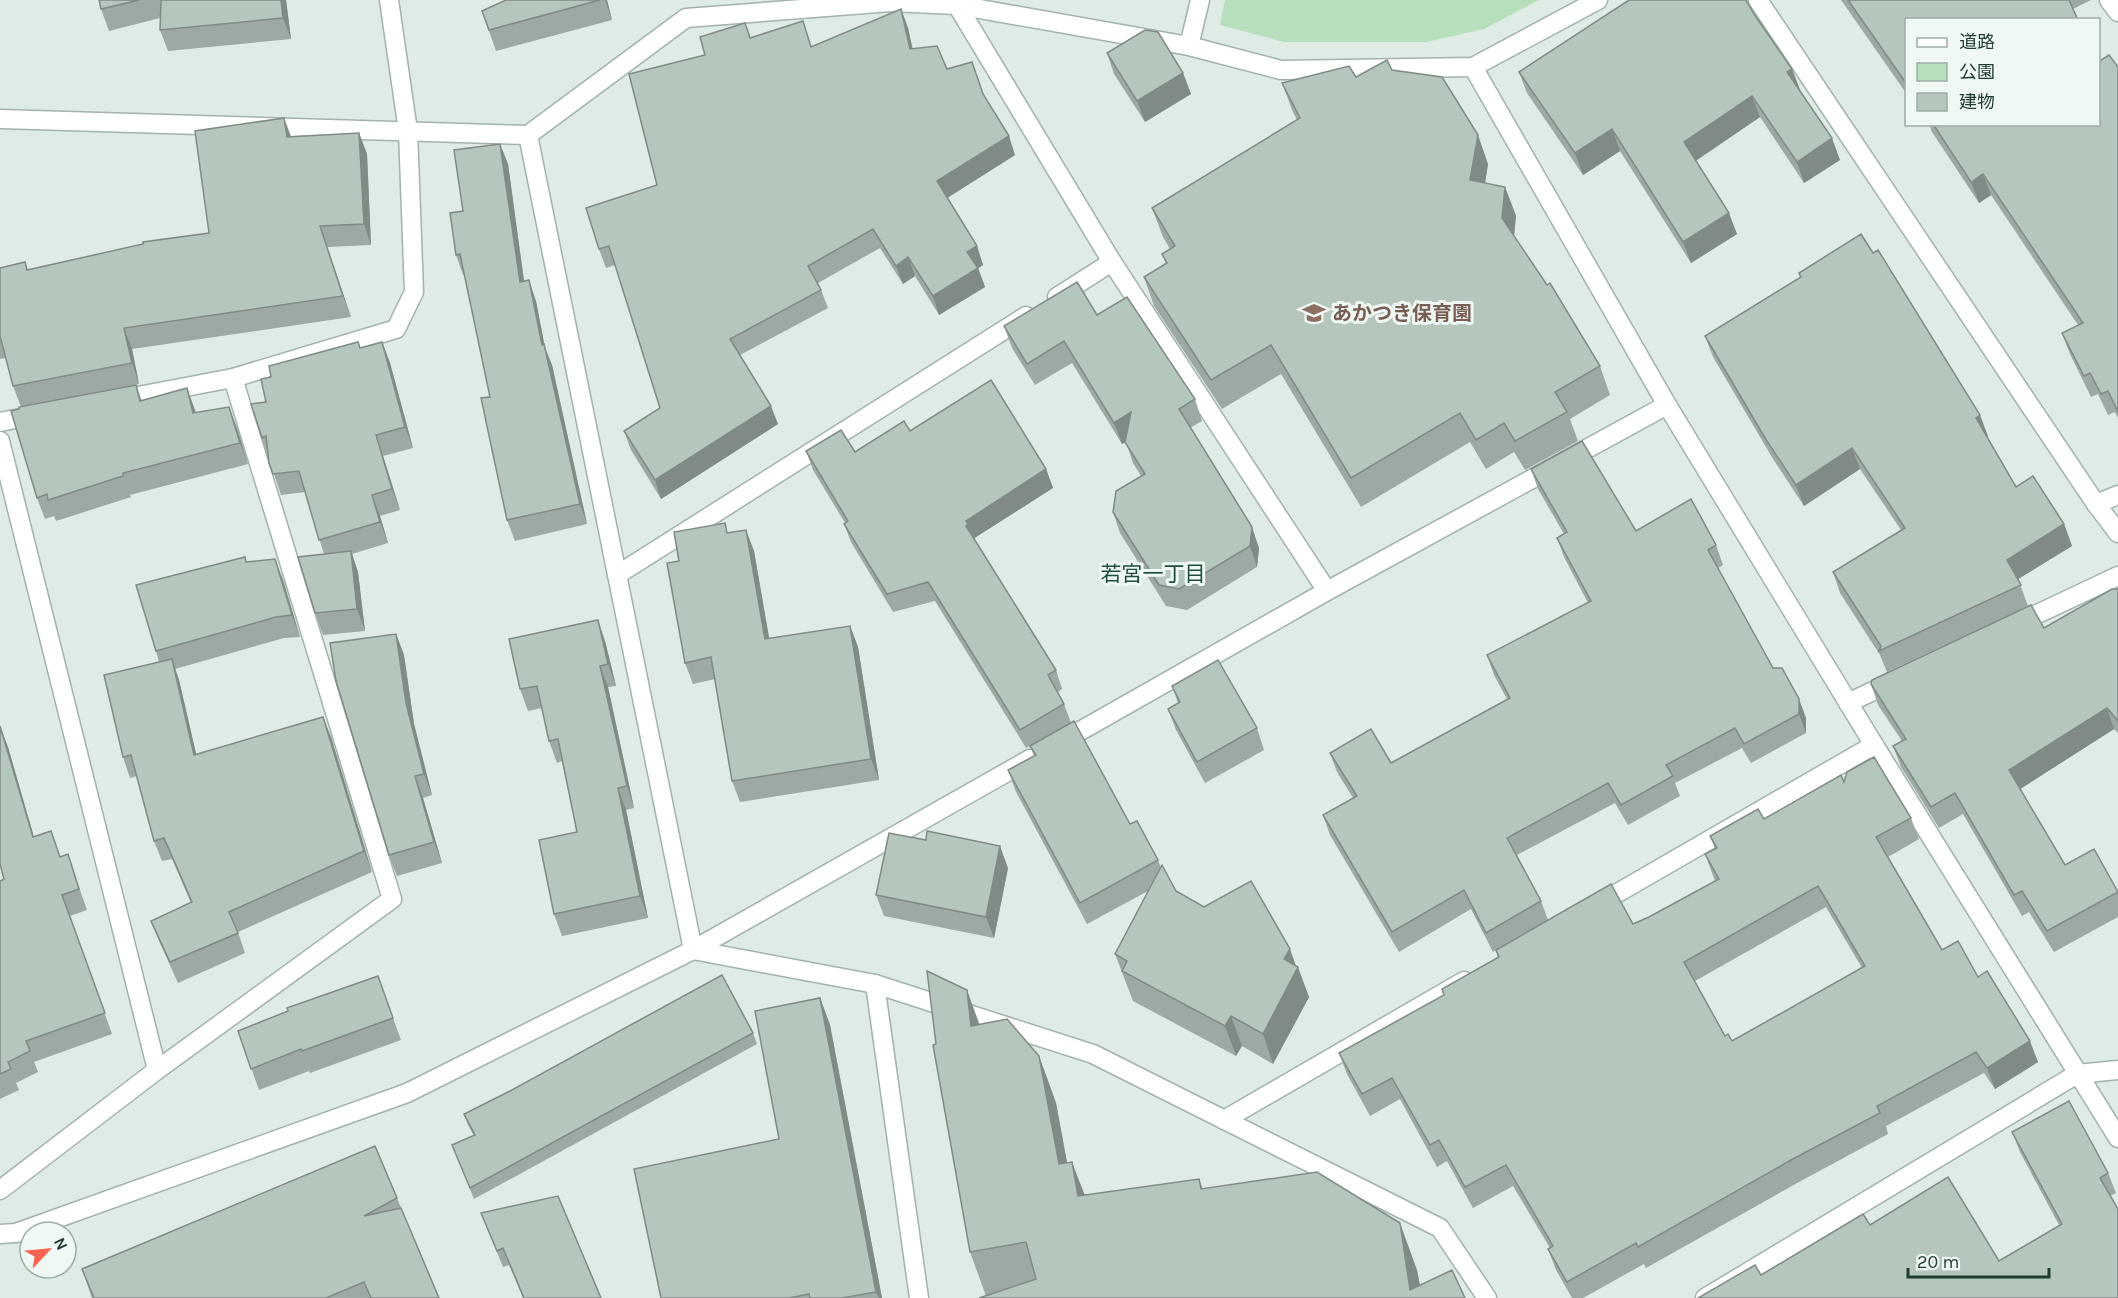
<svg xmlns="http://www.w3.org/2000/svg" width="2118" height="1298" viewBox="0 0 2118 1298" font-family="Karla,'Noto Sans JP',sans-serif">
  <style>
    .green { fill: #b7debd }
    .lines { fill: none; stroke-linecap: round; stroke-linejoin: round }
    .minor-casing { stroke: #a2b3ab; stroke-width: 21 }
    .minor { stroke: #fff; stroke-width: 18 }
    .wall { fill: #9caaa3; fill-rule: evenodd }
    .shaded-wall { fill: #7f8b84 }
    .building { fill: #b5c6bd; stroke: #7f8b84; stroke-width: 1.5; fill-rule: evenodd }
    .labels { text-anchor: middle; stroke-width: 6; stroke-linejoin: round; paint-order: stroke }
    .education-label { font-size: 20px; font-weight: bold; fill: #785e54; stroke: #f0f8f3; text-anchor: start }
    .neighbourhood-label { font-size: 21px; fill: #1b4f3c; stroke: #f0f8f3 }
  </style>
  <rect width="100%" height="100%" fill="#dfebe5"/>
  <polygon class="green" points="1225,0 1539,0 1484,29 1426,42 1284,42 1220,25"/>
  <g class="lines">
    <g class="minor-casing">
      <g id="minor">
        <polyline points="1758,0 2096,504 2118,533"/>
        <polyline points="2109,0 2118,12"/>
        <polyline points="957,5 1112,262 1327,591"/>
        <polyline points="1189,46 1200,0"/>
        <polyline points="1473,67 1667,405 1874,745 2118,1138"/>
        <polyline points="0,119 528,135 686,18 891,2 957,5 1189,46 1281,70 1473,67 1598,0"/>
        <polyline points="528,135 693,950 875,984 1093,1054 1440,1228 1487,1298"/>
        <polyline points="1057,297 1112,262"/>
        <polyline points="117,400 233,378 396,329 414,292 408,131 389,0"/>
        <polyline points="0,422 37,415"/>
        <polyline points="0,441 157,1070"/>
        <polyline points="2096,504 2118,495"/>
        <polyline points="617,575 1026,316"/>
        <polyline points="2014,625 2118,576"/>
        <polyline points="1848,703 1894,681"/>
        <polyline points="1059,743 1327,591 1667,405"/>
        <polyline points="1595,906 1874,745"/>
        <polyline points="875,984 919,1298"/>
        <polyline points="1224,1120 1464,981"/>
        <polyline points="0,1190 157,1070 392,899 233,378"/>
        <polyline points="0,1234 16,1233 407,1093 693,950 1030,759"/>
        <polyline points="1705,1298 2077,1074 2118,1070"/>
      </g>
    </g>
    <use href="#minor" class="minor"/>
  </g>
  <g class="wall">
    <polygon points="99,0 286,0 291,39 168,51 160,30 160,18 109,31 101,9"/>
    <polygon points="506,0 607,0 612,20 496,51 482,11"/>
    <polygon points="1841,0 2091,0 2073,9 1906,20 1906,93"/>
    <polygon points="901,9 908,28 912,49 947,69 972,62 984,96 1015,155 947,198 977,246 983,265 978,268 985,287 939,315 915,276 903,284 880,248 818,283 821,290 828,308 740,355 778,424 661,499 631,450 624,431 660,408 615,265 606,268 599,249 657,185 705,55 751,38 812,47"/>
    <polygon points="1754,14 1792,69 1800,90 1840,160 1804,183 1760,117 1696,161 1737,234 1691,263 1620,151 1583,175 1527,93 1519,72"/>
    <polygon points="1107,53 1183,73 1191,94 1145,122 1114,74"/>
    <polygon points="2118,67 2118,418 2115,412 2108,415 2098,394 2091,397 2070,354 2062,333 2078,325 1991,195 1979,203 1932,132 1929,124 2098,124"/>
    <polygon points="1392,70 1488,164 1485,183 1505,187 1516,216 1514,235 1600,366 1610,395 1570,419 1578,441 1525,470 1514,452 1486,469 1470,442 1361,507 1281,374 1222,409 1154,306 1144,277 1166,264 1162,254 1170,249 1163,237 1152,208 1297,120 1293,112 1282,83 1356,77"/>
    <polygon points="359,133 367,154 371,245 327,247 351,317 132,349 139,384 21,407 13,386 6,358 0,359 0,268 25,262 28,270 143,244 209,233 291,136"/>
    <polygon points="500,144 508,164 524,281 536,301 545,348 552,365 587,524 515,541 507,520 490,397 465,275 463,275 456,255 463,211"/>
    <polygon points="1799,273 1988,436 1987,437 2016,487 2064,524 2072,546 2018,579 2028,606 1887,672 1880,655 1840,593 1833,572 1901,530 1860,469 1804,506 1773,459 1713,357 1705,336 1800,278"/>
    <polygon points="1097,315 1195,399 1202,421 1190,428 1259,548 1257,567 1187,610 1166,606 1120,533 1113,512 1141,476 1133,463 1126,442 1122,444 1072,363 1035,385 1012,348 1004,326"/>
    <polygon points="382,342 390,363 413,448 383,456 400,510 380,516 388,543 352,554 358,572 365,631 323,635 315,613 324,554 305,492 281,495 262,438 266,402 271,377 360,348"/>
    <polygon points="136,385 142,401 195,412 237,428 248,464 130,495 131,497 56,521 54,516 45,519 37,498"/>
    <polygon points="910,431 1046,469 1053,488 974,538 1056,670 1062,689 1058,692 1064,704 1071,723 1026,748 935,601 893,612 851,542 844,524 845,523 813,470 806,451 855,452"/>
    <polygon points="1531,469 1636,531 1716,545 1723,565 1718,568 1773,668 1806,718 1806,733 1751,763 1742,748 1675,783 1680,796 1628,825 1615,803 1517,855 1541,901 1548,920 1493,952 1471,909 1399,952 1330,835 1323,815 1353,798 1337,772 1330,753 1391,763 1507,699 1494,675 1487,655 1588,603 1564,557 1557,538 1564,534 1538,489"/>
    <polygon points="728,533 754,551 769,639 850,626 858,647 879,780 740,802 732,781 715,679 693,684 685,663 679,561"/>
    <polygon points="247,562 283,580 300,637 284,638 175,669 179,680 196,754 331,737 372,872 238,932 245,953 178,983 159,941 151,921 191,903 172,859 162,861 154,841 137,776 130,778 123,757 159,662 156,651"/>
    <polygon points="2118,589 2118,733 2114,729 2020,789 2065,865 2094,849 2118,893 2118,917 2054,952 2029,912 2022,916 1963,814 1939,828 1901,767 1893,746 1902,741 1878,705 1871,684 2044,628"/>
    <polygon points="396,634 404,655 414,724 432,795 423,798 442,863 397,876 389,855"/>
    <polygon points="605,641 616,686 608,687 634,808 626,810 648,918 562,936 554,914 577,832 562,761 557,763 549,741 542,708 528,711 520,689"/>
    <polygon points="1172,686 1257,728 1264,750 1205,783 1176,730 1168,709 1178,703"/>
    <polygon points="1030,746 1130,824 1158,860 1161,868 1176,891 1296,966 1309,997 1273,1064 1242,1046 1236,1056 1133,1001 1115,954 1148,891 1087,924 1016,792 1008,770 1034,756"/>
    <polygon points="8,747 34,837 60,857 68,854 75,876 87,910 70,916 112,1034 34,1062 38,1072 16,1083 19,1090 0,1099 0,881 4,879"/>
    <path d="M 1844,782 L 1911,818 L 1919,839 L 1888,857 L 1942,950 L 1978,977 L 2038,1062 L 1995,1089 L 1984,1073 L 1886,1126 L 1888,1134 L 1799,1182 L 1646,1268 L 1644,1264 L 1583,1298 L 1572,1298 L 1556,1270 L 1548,1249 L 1550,1248 L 1513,1186 L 1473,1208 L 1447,1161 L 1437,1167 L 1400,1099 L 1370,1116 L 1347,1074 L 1339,1053 L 1444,995 L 1442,989 L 1498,958 L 1496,950 L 1633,924 L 1649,917 L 1715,881 L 1705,854 L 1715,849 L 1710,836 L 1764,819 ZM 1826,907 L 1862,968 L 1732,1041 L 1725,1036 L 1695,981 Z"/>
    <polygon points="926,840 1008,868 994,938 884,916 876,895"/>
    <polygon points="820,998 830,1025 882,1298 661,1298 779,1139"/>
    <polygon points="393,1018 401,1040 310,1073 309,1071 259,1090 238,1031"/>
    <polygon points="979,1024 1039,1056 1056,1103 1067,1163 1085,1195 1199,1179 1203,1189 1417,1270 1420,1285 1465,1298 986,1296 970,1252"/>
    <polygon points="753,1033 757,1044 474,1199 452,1145 474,1136 468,1125 464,1114"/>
    <polygon points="2012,1132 2108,1173 2116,1193 2110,1196 2118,1298 1761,1275 1870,1225 1999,1261 2059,1225 2020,1152"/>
    <polygon points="397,1198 439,1298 92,1298 82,1269"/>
    <polygon points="481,1213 601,1298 523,1298 509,1265 503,1267"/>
  </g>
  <g class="shaded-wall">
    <polygon points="281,0 286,0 291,39 283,18"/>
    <polygon points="605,0 607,0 612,20"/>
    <polygon points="901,9 908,28 917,68 910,49"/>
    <polygon points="1792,69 1800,90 1787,72"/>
    <polygon points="1183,73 1191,94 1145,122 1137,101"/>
    <polygon points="1752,96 1760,117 1692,163 1684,142"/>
    <polygon points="284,118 292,139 287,137"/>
    <polygon points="1612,129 1620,151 1583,175 1575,153"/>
    <polygon points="359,133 367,154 371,245 364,224"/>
    <polygon points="1478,135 1488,164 1481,209 1470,180"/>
    <polygon points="1009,136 1015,155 944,200 937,181"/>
    <polygon points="1832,138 1840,160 1804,183 1797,162"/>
    <polygon points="500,144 508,164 527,303 520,282"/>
    <polygon points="1983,174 1991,195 1979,203 1971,182"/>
    <polygon points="1505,187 1516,216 1513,247 1502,218"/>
    <polygon points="1729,213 1737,234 1691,263 1683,242"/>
    <polygon points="320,226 327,247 351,317 343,296"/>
    <polygon points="977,246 983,265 974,271 967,252"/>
    <polygon points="908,257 915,276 903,284 896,266"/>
    <polygon points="978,268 985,287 939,315 933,296"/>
    <polygon points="529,280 536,301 545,348 552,365 587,524 580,504 542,345"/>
    <polygon points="124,328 132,349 139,384 132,363"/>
    <polygon points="382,342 390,363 413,448 405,427"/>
    <polygon points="187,388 195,410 201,434 193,413"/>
    <polygon points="771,406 778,424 661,499 655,480"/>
    <polygon points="229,407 237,428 248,464 240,443"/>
    <polygon points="1131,412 1139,433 1122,444 1114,423"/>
    <polygon points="1980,415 1988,436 1984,439 1976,418"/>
    <polygon points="376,435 383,456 400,510 392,489"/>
    <polygon points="1852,448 1860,469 1804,506 1796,485"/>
    <polygon points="1046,469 1053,488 973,539 966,526 966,521"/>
    <polygon points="372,495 380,516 388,543 380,522"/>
    <polygon points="2064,524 2072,546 2015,581 2007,560"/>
    <polygon points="1252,527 1259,548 1257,567 1250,546"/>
    <polygon points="746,530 754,551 773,660 765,639"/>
    <polygon points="351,551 358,572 365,631 357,609"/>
    <polygon points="275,559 283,580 300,637 292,615"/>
    <polygon points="598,620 605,641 616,686 608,664"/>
    <polygon points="850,626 858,647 879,780 871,759"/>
    <polygon points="396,634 404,655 414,724 432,795 424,774 406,703"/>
    <polygon points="172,659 179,680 201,775 194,755"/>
    <polygon points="600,666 608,687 634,808 627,786"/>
    <polygon points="1799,699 1806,718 1806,733 1799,714"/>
    <polygon points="2107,708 2114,729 2017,791 2009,770"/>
    <polygon points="323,717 331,737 372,872 364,851"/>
    <polygon points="0,726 8,747 40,859 33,837"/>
    <polygon points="415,776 423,798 442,863 434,842"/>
    <polygon points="618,788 626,810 648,918 640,896"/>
    <polygon points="1000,846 1008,868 994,938 986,917"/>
    <polygon points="1290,949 1297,969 1298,967 1309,997 1273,1064 1263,1034 1284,959"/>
    <polygon points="967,990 984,1037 971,1026"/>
    <polygon points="820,998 830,1025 882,1298 879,1298 876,1292"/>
    <polygon points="1231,1016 1242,1046 1236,1056 1225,1026"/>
    <polygon points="2030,1041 2038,1062 1995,1089 1987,1068"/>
    <polygon points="1039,1056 1056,1103 1076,1211 1059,1164"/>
    <polygon points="1072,1162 1090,1209 1078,1196"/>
    <polygon points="1400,1223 1417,1270 1422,1298 1410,1290"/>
  </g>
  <g class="building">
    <polygon points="99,0 139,0 101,9"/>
    <polygon points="161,0 281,0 283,18 160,30"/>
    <polygon points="506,0 600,0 489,30 482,11"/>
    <polygon points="1629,0 1746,0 1754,14 1792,69 1787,72 1832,138 1797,162 1752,96 1684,142 1729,213 1683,242 1612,129 1575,153 1519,72"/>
    <polygon points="1848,0 2069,0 2078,20 1906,20 1906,83"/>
    <polygon points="901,9 910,49 937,46 947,69 972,62 983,94 1009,136 937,181 977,246 967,252 978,268 933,296 908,257 896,266 873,229 808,266 821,290 730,339 771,406 655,480 624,431 660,408 609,246 599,249 586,208 657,185 629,74 705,55 700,37 745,23 750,38 803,21 811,47"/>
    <polygon points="1145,30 1158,32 1183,73 1137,101 1107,53"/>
    <polygon points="2109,55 2118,67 2118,412 2108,391 2101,394 2090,373 2084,376 2062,333 2083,323 1983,174 1971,182 1933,124 2098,124 2098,62"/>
    <polygon points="1387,60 1392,70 1442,77 1478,135 1470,180 1505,187 1502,218 1547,285 1550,283 1600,366 1555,392 1567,412 1515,441 1504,423 1476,440 1460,413 1351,478 1271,345 1211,380 1144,277 1167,263 1162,254 1175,246 1152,208 1300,118 1282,83 1349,66 1356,77"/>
    <polygon points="284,118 287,137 359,133 364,224 320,226 343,296 124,328 132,363 13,386 0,336 0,268 25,262 27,270 143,244 143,242 209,233 195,131"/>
    <polygon points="500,144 520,282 529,280 542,345 544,344 580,504 507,520 481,398 490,397 460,254 456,255 450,213 463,211 454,150"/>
    <polygon points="1861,234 1873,253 1878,250 1980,415 1976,418 2016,487 2033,476 2064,524 2007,560 2021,585 1879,651 1881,646 1833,572 1905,528 1852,448 1796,485 1765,438 1705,336 1801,277 1799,273"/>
    <polygon points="1077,282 1097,315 1127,297 1195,399 1179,409 1252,527 1250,546 1179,589 1159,585 1113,512 1116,491 1145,474 1125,442 1131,412 1114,423 1064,341 1027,364 1004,326"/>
    <polygon points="358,342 360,348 382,342 405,427 376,435 392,489 372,495 380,522 319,540 299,471 273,474 269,463 266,436 262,438 251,404 266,402 261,379 271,377 269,366"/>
    <polygon points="991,380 1046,469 966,521 968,524 966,526 1056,670 1048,675 1064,704 1020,730 928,582 887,594 844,524 848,521 806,451 841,430 855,452 904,421 910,431"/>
    <polygon points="136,385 140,401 187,388 193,413 229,407 240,443 123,473 123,476 48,500 47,494 37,498 11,411 19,409 19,407"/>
    <polygon points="1582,441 1636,531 1691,499 1716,545 1708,550 1773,668 1782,668 1799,699 1799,714 1744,744 1735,728 1666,765 1673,776 1621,805 1608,783 1507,838 1541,901 1486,933 1464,890 1392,932 1323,815 1357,796 1330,753 1371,729 1391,763 1510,698 1487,655 1591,601 1557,538 1567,532 1531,469"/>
    <polygon points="725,523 727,533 746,530 765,639 850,626 871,759 732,781 711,657 685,663 667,563 679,561 674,532"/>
    <polygon points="351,551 357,609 315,613 298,557"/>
    <polygon points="245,557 246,562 275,559 292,615 276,617 156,651 136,585"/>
    <polygon points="2112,589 2118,589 2118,721 2107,708 2009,770 2065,865 2094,849 2118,892 2047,931 2022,891 2014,895 1955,793 1931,807 1893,746 1906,739 1871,684 1872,680 2031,605 2044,628"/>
    <polygon points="598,620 608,664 600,666 627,786 618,788 640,896 554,914 539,840 577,832 558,739 549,741 537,686 520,689 509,639"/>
    <polygon points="396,634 406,703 424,774 415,776 434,842 389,855 336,681 330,643"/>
    <polygon points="172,659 194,755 323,717 364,851 229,912 238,933 170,962 151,921 192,902 164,838 154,841 131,755 123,757 104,675"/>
    <polygon points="1218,660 1257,728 1197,762 1168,709 1180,702 1172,686"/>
    <polygon points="1074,721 1130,824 1137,821 1158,860 1080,903 1008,770 1036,755 1030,746"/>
    <polygon points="0,726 33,837 51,831 60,857 68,854 79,889 62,895 105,1013 26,1041 30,1051 8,1062 11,1069 0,1074 0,881 4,879 0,864"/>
    <path d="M 1874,757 L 1911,818 L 1876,837 L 1942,950 L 1958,941 L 1978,977 L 1987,971 L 2030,1041 L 1987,1068 L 1976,1052 L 1877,1106 L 1880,1113 L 1791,1160 L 1638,1247 L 1636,1243 L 1567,1282 L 1548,1249 L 1553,1246 L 1506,1165 L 1465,1187 L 1439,1140 L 1430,1145 L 1392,1078 L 1362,1094 L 1339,1053 L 1444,995 L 1442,989 L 1499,957 L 1496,950 L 1611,884 L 1633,924 L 1649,917 L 1719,879 L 1705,854 L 1717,848 L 1710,836 L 1758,809 L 1764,819 L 1841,775 L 1844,782 L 1847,772 ZM 1818,886 L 1865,966 L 1732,1041 L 1728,1034 L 1725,1036 L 1684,962 Z"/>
    <polygon points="927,831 1000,846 986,917 876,895 889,833 926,840"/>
    <polygon points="1162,865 1176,891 1204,907 1251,881 1290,949 1284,959 1298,967 1263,1034 1231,1016 1225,1026 1122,971 1127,961 1115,954"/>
    <polygon points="927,971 967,990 971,1026 1007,1019 1039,1056 1059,1164 1072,1162 1078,1196 1199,1179 1201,1189 1317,1172 1400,1223 1410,1290 1452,1270 1465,1298 979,1298 1036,1279 1026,1242 970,1252 933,1045 936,1044"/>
    <polygon points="722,975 753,1033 470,1188 452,1145 475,1135 464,1114 508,1092"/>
    <polygon points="378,976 393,1018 302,1051 301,1049 251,1069 238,1031 288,1011 287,1008"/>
    <polygon points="820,998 876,1292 842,1298 810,1298 809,1294 789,1298 661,1298 634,1169 779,1139 755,1011"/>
    <polygon points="2069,1101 2108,1173 2100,1178 2118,1209 2118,1298 1698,1298 1755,1265 1761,1275 1863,1214 1870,1225 1948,1177 1999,1261 2062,1224 2012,1132"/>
    <polygon points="375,1146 397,1198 364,1216 401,1208 439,1298 371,1298 364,1282 326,1298 94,1298 82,1269"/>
    <polygon points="558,1196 601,1298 524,1298 503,1248 497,1251 481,1213"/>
  </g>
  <defs>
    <g id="school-bare" transform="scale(1.8)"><path d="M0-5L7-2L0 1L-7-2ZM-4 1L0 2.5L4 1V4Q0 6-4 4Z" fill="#8d6e63" stroke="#f0f8f3" stroke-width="2.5" paint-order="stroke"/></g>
  </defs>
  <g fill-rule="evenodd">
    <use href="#school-bare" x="1314" y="313"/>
  </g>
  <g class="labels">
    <g class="education-label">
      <text x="1332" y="320">あかつき保育園</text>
    </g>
    <g class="neighbourhood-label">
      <text x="1153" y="581">若宮一丁目</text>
    </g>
  </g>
  <rect x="1905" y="18" width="195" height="108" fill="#f0f8f3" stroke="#9dada5" stroke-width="1.5"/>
  <rect x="1917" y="38" width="30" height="9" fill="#ffffff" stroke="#9dada5" stroke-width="1.5"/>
  <text x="1959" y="48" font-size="18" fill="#203c31">道路</text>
  <rect x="1917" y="63" width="30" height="18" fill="#b7debd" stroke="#9dada5" stroke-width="1.5"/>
  <text x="1959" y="78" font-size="18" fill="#203c31">公園</text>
  <rect x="1917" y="93" width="30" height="18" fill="#b5c6bd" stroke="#9dada5" stroke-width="1.5"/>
  <text x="1959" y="108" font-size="18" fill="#203c31">建物</text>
  <g transform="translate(48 1250) rotate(64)"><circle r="28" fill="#f0f8f3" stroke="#9dada5" stroke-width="1.5"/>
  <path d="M0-4.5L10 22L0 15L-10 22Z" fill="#f96550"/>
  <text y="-9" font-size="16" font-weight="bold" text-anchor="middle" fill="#203c31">N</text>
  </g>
  <path d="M1908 1268v9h141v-9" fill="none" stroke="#203c31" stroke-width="3"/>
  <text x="1917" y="1268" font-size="18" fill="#203c31" stroke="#f0f8f3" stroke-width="4.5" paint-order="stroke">20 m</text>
</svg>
